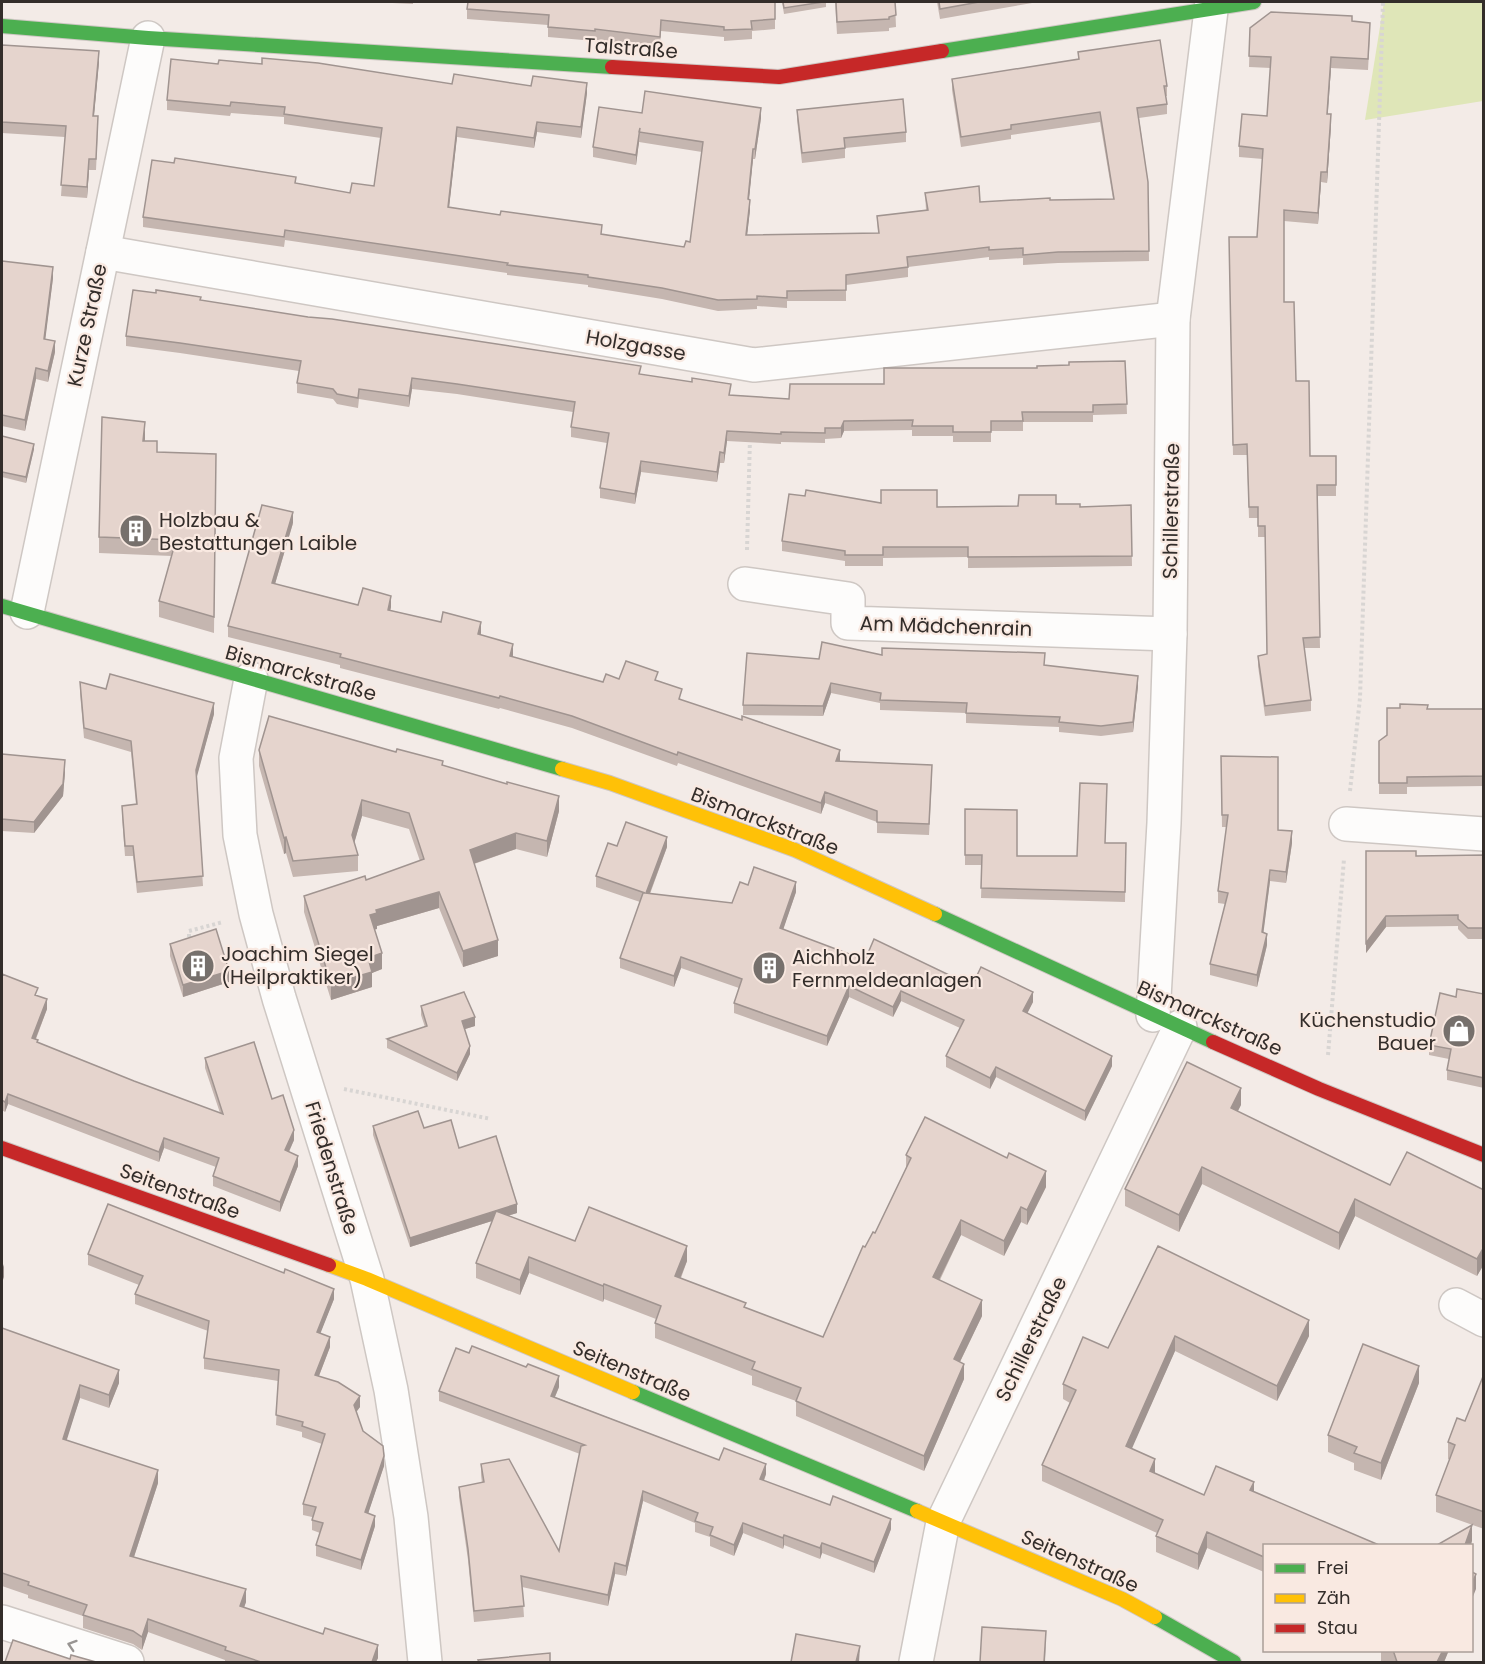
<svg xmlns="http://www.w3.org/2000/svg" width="1485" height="1664" viewBox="0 0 1485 1664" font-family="Poppins,sans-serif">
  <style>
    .green { fill: #dfe6b8 }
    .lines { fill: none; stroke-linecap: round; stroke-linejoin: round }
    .street-casing { stroke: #cec7c3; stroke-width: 36 }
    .fast-casing { stroke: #cec7c3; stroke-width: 16 }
    .slow-casing { stroke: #cec7c3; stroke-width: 16 }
    .jam-casing { stroke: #cec7c3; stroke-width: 16 }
    .path { stroke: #d8d5d3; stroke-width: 4; stroke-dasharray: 3 3; stroke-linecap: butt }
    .street { stroke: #fdfcfb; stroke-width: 33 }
    .fast { stroke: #4caf50; stroke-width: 14 }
    .slow { stroke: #ffc107; stroke-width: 14 }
    .jam { stroke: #c62828; stroke-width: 14 }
    .wall { fill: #c5b6b0 }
    .shaded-wall { fill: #a09490 }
    .building { fill: #e5d4cd; stroke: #a09490; stroke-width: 1.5 }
    .oneway { stroke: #989492 }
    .labels { text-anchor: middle; stroke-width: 4.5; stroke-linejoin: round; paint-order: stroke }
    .street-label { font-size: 20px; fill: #332d2a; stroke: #f9e9e1 }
    .poi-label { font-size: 20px; fill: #332d2a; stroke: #f9e9e1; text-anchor: start }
  </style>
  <rect width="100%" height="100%" fill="#f3ebe7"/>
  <polygon class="green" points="1384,2 1483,2 1483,101 1365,120"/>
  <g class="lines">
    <g class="street-casing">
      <g id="street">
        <polyline points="103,252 754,365 1173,319"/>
        <polyline points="745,584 848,599 848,623 1170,634"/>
        <polyline points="27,612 148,38"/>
        <polyline points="251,679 236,758 240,835 256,914 279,998 367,1279 391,1390 411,1517 425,1662"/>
        <polyline points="1346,824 1484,834"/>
        <polyline points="1153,1015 1164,823 1170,634 1173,319 1212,2"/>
        <polyline points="1456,1305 1484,1320"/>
        <polyline points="2,1622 127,1662"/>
        <polyline points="916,1662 943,1522 1180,1027"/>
      </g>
    </g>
    <g class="fast-casing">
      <g id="fast">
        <polyline points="2,26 148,38 612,67"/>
        <polyline points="942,51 1254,2"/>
        <polyline points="2,606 562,769"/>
        <polyline points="935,914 1213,1042"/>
        <polyline points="633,1392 917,1511"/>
        <polyline points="1155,1617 1234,1662"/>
      </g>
    </g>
    <g class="slow-casing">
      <g id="slow">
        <polyline points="562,769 610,783 795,850 935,914"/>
        <polyline points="329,1265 367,1279 633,1392"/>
        <polyline points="917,1511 1122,1599 1155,1617"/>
      </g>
    </g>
    <g class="jam-casing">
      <g id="jam">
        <polyline points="612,67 779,77 942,51"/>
        <polyline points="1213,1042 1319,1089 1484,1155"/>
        <polyline points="2,1148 329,1265"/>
      </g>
    </g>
    <g class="path">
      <polyline points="747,550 750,438"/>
      <polyline points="1350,791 1360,698 1383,2"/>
      <polyline points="189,943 189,931 223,922"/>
      <polyline points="1328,1055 1344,859"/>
      <polyline points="344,1089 491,1119"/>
    </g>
    <use href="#street" class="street"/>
    <use href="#fast" class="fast"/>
    <use href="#slow" class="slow"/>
    <use href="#jam" class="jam"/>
  </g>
  <g class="wall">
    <polygon points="372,2 413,2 413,4"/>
    <polygon points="782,2 826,2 826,7 784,14"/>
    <polygon points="835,2 895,2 896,27 889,28 889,31 837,34"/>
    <polygon points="937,2 1038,2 940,19"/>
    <polygon points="467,9 775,13 775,29 752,31 752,39 724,41 724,37 661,31 660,47 595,40 595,41 548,37 548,25 467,19"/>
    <polygon points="1250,28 1370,33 1368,70 1331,68 1327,114 1331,125 1327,183 1321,182 1318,224 1284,221 1284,302 1296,381 1310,456 1336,456 1336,496 1317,496 1320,648 1304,648 1311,700 1311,711 1265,716 1258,666 1258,656 1267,654 1265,537 1258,537 1258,518 1249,518 1247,455 1233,455 1229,237 1257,237 1263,159 1239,157 1239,146 1267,116 1271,68 1249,67"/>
    <polygon points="2,45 99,62 94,116 98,127 96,170 89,170 87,198 61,196 65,137 2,133"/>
    <polygon points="1078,52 1167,86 1167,96 1166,96 1167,104 1167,114 1139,118 1148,182 1149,261 1058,263 1023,265 1023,258 989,260 989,257 908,267 908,277 846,285 846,301 787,301 787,308 757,306 757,309 718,311 662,299 588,287 588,285 507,275 507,273 285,240 284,247 143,227 143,217 296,183 350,193 374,186 381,138 284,124 284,117 231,113 230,116 167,110 167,100 452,84 531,86 587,93 581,138 537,132 534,148 457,137 449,207 602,234 684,247 690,242 702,152 639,142 636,165 593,157 593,147 642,113 761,118 755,159 753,159 749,199 750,210 747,235 878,233 877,216 926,210 925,193 980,202 1113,199 1100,122 1011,135 1011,139 961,147 952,90 952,79 1078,60"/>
    <polygon points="797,110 906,132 906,142 845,148 845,158 802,163 797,120"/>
    <polygon points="2,261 53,278 45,339 55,352 48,382 36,379 25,431 2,426"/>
    <polygon points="201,300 641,374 731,395 789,399 884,384 1037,368 1125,361 1127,414 1093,415 1093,422 1023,422 1023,431 991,431 991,442 953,442 953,436 912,436 912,430 844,431 841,438 825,439 825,443 781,442 781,444 727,441 724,463 720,463 717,482 641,472 635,504 600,498 600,488 607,443 571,437 571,427 573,412 457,394 412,389 409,407 359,399 358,408 337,404 333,399 297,393 297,383 299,371 180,353 126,346 126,336"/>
    <polygon points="2,436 34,449 26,483 2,477"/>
    <polygon points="145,439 145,441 157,452 216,454 214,633 159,617 159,601 172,556 99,553 99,537"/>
    <polygon points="805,496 937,507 1018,506 1056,504 1080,507 1131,505 1132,566 968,568 968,557 883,558 883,566 845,566 845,561 782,551 782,541"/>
    <polygon points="293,523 275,584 358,605 391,607 390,610 481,633 481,635 513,655 513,657 603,682 619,679 658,681 682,700 840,761 932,776 929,835 877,833 877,822 825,803 821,814 678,763 677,766 572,728 500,708 499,709 340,668 340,665 228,637 228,626"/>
    <polygon points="882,655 1045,665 1138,686 1133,732 1101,736 1059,732 1059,727 966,723 966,713 880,710 880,703 831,693 823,716 743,715 743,705 819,659"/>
    <polygon points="80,682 106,689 214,714 196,778 203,886 137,893 133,856 125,856 122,816 122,806 136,805 131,752 84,738 80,693"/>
    <polygon points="1428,709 1484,709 1484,786 1407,787 1407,794 1379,794 1379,741"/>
    <polygon points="259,750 396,752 443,765 559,811 547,857 516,849 474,864 498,956 463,967 439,908 377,926 377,929 374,929 382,969 372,973 372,987 331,1000 304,912 304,896 366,880 420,861 409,829 362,816 354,843 358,855 358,871 293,877 286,853 284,854 259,766"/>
    <polygon points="2,754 65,772 63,796 34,833 2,831"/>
    <polygon points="1221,756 1278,830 1292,843 1286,883 1270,881 1263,933 1267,945 1257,987 1210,975 1210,964 1225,904 1218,903 1218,891 1227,827 1222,827"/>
    <polygon points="965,809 1017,856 1077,856 1105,843 1126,843 1125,902 981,898 982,865 965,865"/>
    <polygon points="617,846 667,847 650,894 732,903 748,885 796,892 783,929 865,960 972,986 1033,1002 1027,1013 1112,1066 1085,1121 996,1077 990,1089 946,1067 946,1056 960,1028 901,1001 893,1017 849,997 827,1046 734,1013 734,1003 739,988 681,968 674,987 620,968 620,958 640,902 596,887 596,876"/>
    <polygon points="1366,851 1416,856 1484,855 1484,939 1468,939 1458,929 1458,926 1386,927 1366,953"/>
    <polygon points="170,944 229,982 183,997 170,956"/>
    <polygon points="2,974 38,996 47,1009 36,1039 38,1043 134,1081 220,1113 205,1068 205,1058 272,1099 294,1140 289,1152 298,1166 280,1212 213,1186 213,1176 216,1167 164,1148 159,1162 8,1104 5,1112 2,1110"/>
    <polygon points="1484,994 1484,1088 1447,1080 1447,1070 1449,1059 1429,1055 1429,1045 1456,997"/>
    <polygon points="421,1006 475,1026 465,1029 470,1054 457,1081 387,1048 387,1039 425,1027 421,1015"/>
    <polygon points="1241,1105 1237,1111 1390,1185 1484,1190 1484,1264 1477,1276 1355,1216 1339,1250 1202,1184 1179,1232 1125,1206 1125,1189"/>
    <polygon points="373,1126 424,1128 459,1148 517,1213 507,1216 575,1241 687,1261 681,1278 746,1308 823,1337 865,1247 875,1233 906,1168 906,1155 1046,1187 1027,1225 1021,1222 1004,1256 961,1235 940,1280 982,1316 960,1362 964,1379 924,1471 796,1416 796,1401 752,1385 752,1376 655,1338 655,1323 656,1319 604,1299 603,1302 529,1273 520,1295 476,1278 476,1263 492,1221 410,1247 373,1135"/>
    <polygon points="1158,1246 1309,1336 1277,1401 1175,1351 1131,1449 1155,1473 1204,1495 1254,1492 1264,1545 1264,1572 1207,1548 1198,1570 1156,1552 1156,1536 1157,1533 1042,1481 1042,1465 1070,1403 1063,1399 1063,1384 1108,1348"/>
    <polygon points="88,1254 334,1299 320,1333 330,1347 319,1376 360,1407 356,1412 363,1431 384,1466 368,1513 375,1526 361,1570 316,1556 316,1545 320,1533 312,1530 312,1517 303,1515 303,1504 322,1444 302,1437 302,1432 276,1425 278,1381 204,1369 204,1358 208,1331 135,1304 135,1294 139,1285 88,1265"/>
    <polygon points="2,1328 119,1383 109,1408 80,1398 66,1440 158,1483 134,1557 246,1602 244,1607 378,1658 376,1662 225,1662 225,1660 148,1632 142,1650 133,1644 83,1628 83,1616 28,1598 28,1595 2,1586"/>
    <polygon points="1484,1374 1484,1529 1436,1512 1436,1495 1450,1460 1448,1459 1448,1442 1465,1421"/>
    <polygon points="1419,1383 1381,1480 1354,1470 1354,1463 1328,1452 1328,1435"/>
    <polygon points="559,1387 555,1397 719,1460 766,1474 764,1481 891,1529 874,1573 822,1553 820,1559 784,1545 783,1549 743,1533 734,1556 710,1546 710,1537 695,1532 695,1523 643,1501 626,1576 615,1574 608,1606 522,1587 524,1617 474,1622 468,1560 459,1497 459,1487 482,1483 481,1475 481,1464 559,1551 580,1454 439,1401 439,1391"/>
    <polygon points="1381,1650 1449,1650 1444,1662 1385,1662 1381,1661"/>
  </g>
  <g class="shaded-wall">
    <polygon points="99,51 99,62 93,126 93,116"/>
    <polygon points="1331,57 1331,68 1327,125 1327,114"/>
    <polygon points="587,83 587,93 581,138 581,127"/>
    <polygon points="761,108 761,118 755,159 755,149"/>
    <polygon points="1331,114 1331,125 1327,183 1327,172"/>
    <polygon points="537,122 537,132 534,148 534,138"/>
    <polygon points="457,127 457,137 448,217 448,207"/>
    <polygon points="639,132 639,142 636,165 636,155"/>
    <polygon points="753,149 753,159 748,209 748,199"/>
    <polygon points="89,159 89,170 87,198 87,187"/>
    <polygon points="1321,172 1321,182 1318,224 1318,213"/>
    <polygon points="750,200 750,210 746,245 746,235"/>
    <polygon points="53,267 53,278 44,350 44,339"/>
    <polygon points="55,341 55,352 48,382 48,371"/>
    <polygon points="36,368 36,379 25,431 25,420"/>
    <polygon points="412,378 412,389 409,407 409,396"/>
    <polygon points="844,421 844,431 841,438 841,428"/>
    <polygon points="145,422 145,439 143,457 143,441"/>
    <polygon points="727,431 727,441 724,463 724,453"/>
    <polygon points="34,444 34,449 26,483 26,477"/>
    <polygon points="720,452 720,463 717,482 717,472"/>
    <polygon points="641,461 641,472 635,504 635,494"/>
    <polygon points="293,512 293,523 272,594 272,583"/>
    <polygon points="391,596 391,607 388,621 388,610"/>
    <polygon points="481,622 481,633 478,645 478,634"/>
    <polygon points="513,644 513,655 510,667 510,656"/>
    <polygon points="1138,676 1138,686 1133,732 1133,722"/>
    <polygon points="831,683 831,693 823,716 823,706"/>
    <polygon points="214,703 214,714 196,780 196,770"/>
    <polygon points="840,750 840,761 836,761"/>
    <polygon points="65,760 65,772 63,796 34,833 34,822"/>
    <polygon points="825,792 825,803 821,814 821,803"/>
    <polygon points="559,796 559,811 547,857 547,841"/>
    <polygon points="362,800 362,816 352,851 352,835"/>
    <polygon points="1292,831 1292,843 1286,883 1286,872"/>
    <polygon points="516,833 516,849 470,865 470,850"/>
    <polygon points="286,837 286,853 284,854 284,838"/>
    <polygon points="667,837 667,847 646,903 646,893"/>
    <polygon points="1270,870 1270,881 1262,944 1262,932"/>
    <polygon points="796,882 796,892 780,939 780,928"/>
    <polygon points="439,892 439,908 377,926 377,929 370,931 370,915 376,910"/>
    <polygon points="1386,916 1386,927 1366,953 1366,943"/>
    <polygon points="1267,934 1267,945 1257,987 1257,975"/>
    <polygon points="498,940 498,956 463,967 463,951"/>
    <polygon points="382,953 382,969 372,973 372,987 331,1000 331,984 368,958"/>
    <polygon points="681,957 681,968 674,987 674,976"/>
    <polygon points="229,971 229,982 183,997 183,985"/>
    <polygon points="849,986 849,997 827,1046 827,1036"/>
    <polygon points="901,991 901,1001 893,1017 893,1007"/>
    <polygon points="1033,992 1033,1002 1023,1022 1023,1011"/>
    <polygon points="47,999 47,1009 32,1048 32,1038"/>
    <polygon points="475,1017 475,1026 462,1030 462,1021"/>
    <polygon points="470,1046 470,1054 457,1081 457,1073"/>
    <polygon points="1112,1056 1112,1066 1085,1121 1085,1111"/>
    <polygon points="996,1067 996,1077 990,1089 990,1078"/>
    <polygon points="1241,1088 1241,1105 1231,1125 1231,1108"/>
    <polygon points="8,1094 8,1104 5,1112 5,1102"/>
    <polygon points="294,1130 294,1140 285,1160 285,1150"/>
    <polygon points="164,1138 164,1148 159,1162 159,1152"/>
    <polygon points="298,1156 298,1166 280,1212 280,1202"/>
    <polygon points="1202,1167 1202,1184 1179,1232 1179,1215"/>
    <polygon points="1046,1171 1046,1187 1027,1225 1027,1210"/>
    <polygon points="1355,1199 1355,1216 1339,1250 1339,1233"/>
    <polygon points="517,1204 517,1213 410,1247 410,1238"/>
    <polygon points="1021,1207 1021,1222 1004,1256 1004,1241"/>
    <polygon points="961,1220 961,1235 933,1292 933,1277"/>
    <polygon points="687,1246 687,1261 675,1291 675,1276"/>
    <polygon points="1484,1247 1484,1264 1477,1276 1477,1259"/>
    <polygon points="529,1257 529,1273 520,1295 520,1280"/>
    <polygon points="4,1264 4,1277 2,1283 2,1270"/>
    <polygon points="604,1284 604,1299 603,1302 603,1286"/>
    <polygon points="334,1289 334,1299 317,1342 317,1332"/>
    <polygon points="982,1300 982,1316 954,1374 954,1359"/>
    <polygon points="1309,1320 1309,1336 1277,1401 1277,1386"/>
    <polygon points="1175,1336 1175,1351 1126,1462 1126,1446"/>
    <polygon points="330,1337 330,1347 315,1386 315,1375"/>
    <polygon points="964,1364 964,1379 924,1471 924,1456"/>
    <polygon points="1419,1366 1419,1383 1381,1480 1381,1463"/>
    <polygon points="119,1370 119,1383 109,1408 109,1395"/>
    <polygon points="559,1376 559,1387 551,1406 551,1396"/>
    <polygon points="80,1385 80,1398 63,1452 63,1439"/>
    <polygon points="360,1396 360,1407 354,1415 354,1405"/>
    <polygon points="384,1456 384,1466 365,1523 365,1512"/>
    <polygon points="1155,1459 1155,1475 1150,1471"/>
    <polygon points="766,1464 766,1474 760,1490 760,1479"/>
    <polygon points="158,1470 158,1483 130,1569 130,1556"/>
    <polygon points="1254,1482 1254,1498 1250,1490"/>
    <polygon points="643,1491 643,1501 626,1576 626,1566"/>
    <polygon points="375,1516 375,1526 361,1570 361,1560"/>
    <polygon points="891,1519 891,1529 874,1573 874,1562"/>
    <polygon points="743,1523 743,1533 734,1556 734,1545"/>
    <polygon points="1472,1525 1472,1541 1471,1545 1465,1545"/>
    <polygon points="1207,1532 1207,1548 1198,1570 1198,1554"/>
    <polygon points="784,1535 784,1545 783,1549 783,1538"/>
    <polygon points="822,1543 822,1553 820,1559 820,1548"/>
    <polygon points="615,1563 615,1574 608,1606 608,1595"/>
    <polygon points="1476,1574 1476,1589 1472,1599 1472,1583"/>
    <polygon points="246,1589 246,1602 240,1619 240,1606"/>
    <polygon points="148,1619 148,1632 142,1650 142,1637"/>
    <polygon points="1046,1631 1045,1662 1044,1662"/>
    <polygon points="378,1645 378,1658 376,1662 372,1662"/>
    <polygon points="860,1646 859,1662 856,1662"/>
    <polygon points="1443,1650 1449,1650 1444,1662 1437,1662"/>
  </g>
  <g class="building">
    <polygon points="468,2 775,2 775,19 751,21 752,29 724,30 724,27 661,20 660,37 595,29 595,31 548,27 549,15 467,9"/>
    <polygon points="783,2 823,2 784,8"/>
    <polygon points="836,2 895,2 896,15 889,17 889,19 837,22"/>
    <polygon points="939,2 979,2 940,9"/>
    <polygon points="1271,12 1352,16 1352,21 1370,23 1368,59 1331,57 1327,114 1331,114 1327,172 1321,172 1318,213 1284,210 1284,302 1294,302 1296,381 1309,381 1310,456 1336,456 1336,485 1317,485 1320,637 1303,638 1311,700 1265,706 1258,656 1267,654 1265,526 1258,526 1258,507 1249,507 1247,444 1233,445 1229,237 1257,237 1263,149 1239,146 1242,114 1267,116 1271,57 1249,56 1250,28"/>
    <polygon points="1160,40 1167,86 1164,86 1167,104 1137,108 1148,182 1149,251 1058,252 1023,255 1023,248 989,250 989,247 907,257 908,267 846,275 846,290 787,291 787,298 757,296 757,299 718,300 662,288 588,277 588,275 507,265 508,263 285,230 284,237 143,217 152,160 174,163 175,158 296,177 295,183 350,193 352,183 374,186 382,128 284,114 285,107 231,102 230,106 167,100 171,59 218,64 219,60 262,64 262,58 318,63 452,84 454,74 531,86 533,76 587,83 581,127 537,122 534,138 457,127 448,207 500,215 501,211 602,225 601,234 684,247 686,241 690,242 703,142 639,132 640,128 636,155 593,147 599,107 642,113 645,91 761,108 755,149 753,149 748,199 750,200 746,235 879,233 877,216 928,210 925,193 979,186 980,202 1050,198 1050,200 1114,199 1100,112 1011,125 1011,129 961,137 952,79 1079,59 1078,52"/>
    <polygon points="2,45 99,51 93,116 98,116 96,159 89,159 87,187 61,185 66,126 2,122"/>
    <polygon points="903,99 906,132 844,138 845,148 802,153 797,110"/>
    <polygon points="2,261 53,267 44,339 55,341 48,371 36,368 25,420 2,415"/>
    <polygon points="133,290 156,293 156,290 201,297 200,300 308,317 332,319 641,366 639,374 692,382 692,378 731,384 729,395 789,399 790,384 884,384 884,368 1037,368 1037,366 1069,365 1069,362 1125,361 1127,404 1093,405 1093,412 1022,412 1023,421 991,421 991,432 953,432 953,426 912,426 913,420 844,421 841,428 825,428 825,433 781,432 781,434 727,431 724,453 720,452 717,472 641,461 635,494 600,488 609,433 571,427 575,402 457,384 412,378 409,396 359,389 358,398 337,394 333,389 297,383 301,361 180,343 126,336"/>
    <polygon points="102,417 145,422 143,441 157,441 157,452 216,454 214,617 159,601 176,540 99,537"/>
    <polygon points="2,436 34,444 26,477 2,472"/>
    <polygon points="806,490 881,503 881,490 937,490 937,507 1018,506 1019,495 1056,495 1056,504 1080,504 1080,507 1131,505 1132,556 968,557 968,547 883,547 883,555 845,555 845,551 782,541 789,494 805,496"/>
    <polygon points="262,505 293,512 272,583 358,605 363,588 391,596 388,610 441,622 443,612 481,622 478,634 513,644 510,656 603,682 606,674 619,679 626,661 658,672 655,680 682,689 679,699 742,720 742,716 840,750 836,761 932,765 929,824 877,822 877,811 825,792 821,803 678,752 677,755 572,716 500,696 499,698 340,657 341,654 228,626"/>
    <polygon points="822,642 882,655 882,648 1045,653 1044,665 1138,676 1133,722 1101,726 1059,722 1060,717 966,713 967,703 880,700 881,693 831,683 823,706 743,705 747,653 819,659"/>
    <polygon points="110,674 214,703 196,770 203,876 137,882 133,846 125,846 122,806 137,804 131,741 84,728 80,682 106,689"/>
    <polygon points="1400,704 1428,705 1427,709 1484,709 1484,776 1407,777 1407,783 1379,783 1379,741 1387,735 1387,708 1400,708"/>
    <polygon points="269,716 396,752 397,749 443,761 442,765 507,784 507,782 559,796 547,841 516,833 470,850 498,940 463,951 439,892 376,910 377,913 370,915 382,953 368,958 372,972 331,984 304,896 365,876 366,880 424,859 409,813 362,800 352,835 358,855 293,861 286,837 284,838 259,750"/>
    <polygon points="2,754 65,760 63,784 34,822 2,819"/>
    <polygon points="1221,756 1278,757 1278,830 1292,831 1286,872 1270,870 1262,932 1267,934 1257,975 1210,964 1228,893 1218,891 1228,815 1222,815"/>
    <polygon points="1080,783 1107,784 1105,843 1126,843 1125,892 981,888 982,855 965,855 965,809 1017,810 1017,856 1077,856"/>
    <polygon points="626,822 667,837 646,893 732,903 740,882 748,885 754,867 796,882 780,928 865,960 874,939 972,986 981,967 1033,992 1023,1011 1112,1056 1085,1111 996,1067 990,1078 946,1056 964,1020 901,991 893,1007 849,986 827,1036 734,1003 742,979 681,957 674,976 620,958 643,893 645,893 596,876 608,843 617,846"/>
    <polygon points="1366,851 1416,851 1416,856 1484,855 1484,928 1468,928 1458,919 1458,915 1386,916 1366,943"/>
    <polygon points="216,929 229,971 183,985 170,944"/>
    <polygon points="2,974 38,988 35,995 47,999 32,1038 38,1040 37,1042 134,1081 223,1114 205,1058 254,1042 272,1099 283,1095 294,1130 285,1150 298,1156 280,1202 213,1176 219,1158 164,1138 159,1152 8,1094 5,1102 2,1100"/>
    <polygon points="1457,989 1484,994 1484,1078 1447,1070 1451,1049 1429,1045 1440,993 1456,997"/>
    <polygon points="464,992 475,1017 462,1021 470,1046 457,1073 387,1039 427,1026 421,1006"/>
    <polygon points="1187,1062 1241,1088 1231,1108 1390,1185 1407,1152 1484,1190 1484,1247 1477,1259 1355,1199 1339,1233 1202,1167 1179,1215 1125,1189"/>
    <polygon points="418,1111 424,1128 451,1120 459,1148 496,1136 517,1204 410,1238 373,1126"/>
    <polygon points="925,1117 1007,1158 1009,1153 1046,1171 1027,1210 1021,1207 1004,1241 961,1220 933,1277 982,1300 954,1359 964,1364 924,1456 796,1401 801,1388 752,1369 755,1362 655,1323 661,1306 604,1284 603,1286 529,1257 520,1280 476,1263 496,1211 575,1241 589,1207 687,1246 675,1276 746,1303 744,1307 823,1337 863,1246 865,1247 873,1232 875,1233 911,1158 906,1155"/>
    <polygon points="108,1204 284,1273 285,1269 334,1289 317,1332 330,1337 315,1375 338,1382 360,1396 354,1405 363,1431 383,1446 384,1456 365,1512 375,1516 361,1560 316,1545 323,1523 312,1520 316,1507 303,1504 325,1434 302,1426 303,1422 276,1415 279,1370 204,1358 209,1321 135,1294 143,1276 88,1254"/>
    <polygon points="1158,1246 1309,1320 1277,1386 1175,1336 1126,1446 1155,1459 1150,1471 1204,1495 1216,1466 1254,1482 1250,1490 1379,1545 1264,1545 1264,1557 1207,1532 1198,1554 1156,1536 1163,1520 1042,1465 1076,1390 1063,1384 1083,1337 1108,1348"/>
    <polygon points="2,1328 119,1370 109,1395 80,1385 63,1439 158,1470 130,1556 246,1589 240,1606 323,1634 325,1628 378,1645 372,1662 261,1662 225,1650 226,1647 148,1619 142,1637 133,1631 83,1615 87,1605 28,1585 29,1582 2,1573"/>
    <polygon points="1363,1344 1419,1366 1381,1463 1354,1453 1357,1447 1328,1435"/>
    <polygon points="472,1346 526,1367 528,1364 559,1376 551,1396 719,1460 724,1448 766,1464 760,1479 830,1505 833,1496 891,1519 874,1562 822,1543 820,1548 784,1535 783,1538 743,1523 734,1545 710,1535 713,1527 695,1521 698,1513 643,1491 626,1566 615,1563 608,1595 521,1576 524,1606 474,1611 468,1549 459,1487 484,1482 481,1464 509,1459 559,1551 581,1446 585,1445 439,1391 456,1348 469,1353"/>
    <polygon points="1484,1374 1484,1512 1436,1495 1455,1445 1448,1442 1457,1418 1465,1421"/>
    <polygon points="1472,1525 1465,1545 1437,1545"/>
    <polygon points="1472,1572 1476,1574 1472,1583"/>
    <polygon points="982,1627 1046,1631 1044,1662 980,1662"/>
    <polygon points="796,1634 860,1646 856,1662 791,1662"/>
    <polygon points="13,1640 70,1659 71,1655 96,1662 5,1662"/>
    <polygon points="1393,1650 1443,1650 1437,1662 1397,1662"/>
    <polygon points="550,1653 550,1662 479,1662 478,1660"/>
  </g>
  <defs><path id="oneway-chevron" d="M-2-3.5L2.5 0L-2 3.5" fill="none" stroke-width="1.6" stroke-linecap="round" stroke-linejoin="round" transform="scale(1.5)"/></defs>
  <use class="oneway" href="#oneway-chevron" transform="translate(72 1645) rotate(-162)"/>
  <defs>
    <g id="building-disc" transform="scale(1.725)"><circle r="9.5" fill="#76706c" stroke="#f9e9e1"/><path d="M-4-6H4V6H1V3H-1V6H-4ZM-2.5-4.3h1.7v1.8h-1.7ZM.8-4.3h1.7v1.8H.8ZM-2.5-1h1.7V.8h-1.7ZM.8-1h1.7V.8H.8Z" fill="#fff"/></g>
    <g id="shop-disc" transform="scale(1.725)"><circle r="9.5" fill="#76706c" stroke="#f9e9e1"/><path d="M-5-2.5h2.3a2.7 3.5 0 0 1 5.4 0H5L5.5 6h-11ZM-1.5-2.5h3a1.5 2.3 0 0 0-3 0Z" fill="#fff"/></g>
  </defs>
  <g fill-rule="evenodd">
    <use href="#building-disc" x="136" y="531"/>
    <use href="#building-disc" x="198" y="966"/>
    <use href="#building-disc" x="769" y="968"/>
    <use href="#shop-disc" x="1459" y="1031"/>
  </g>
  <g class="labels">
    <g class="street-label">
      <text transform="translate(631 48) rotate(4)" y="7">Talstraße</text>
      <text transform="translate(87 325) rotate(-78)" y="7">Kurze Straße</text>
      <text transform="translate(636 345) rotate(10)" y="7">Holzgasse</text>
      <text transform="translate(1171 511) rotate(-89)" y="7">Schillerstraße</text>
      <text transform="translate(946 626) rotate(2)" y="7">Am Mädchenrain</text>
      <text transform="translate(301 673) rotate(16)" y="7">Bismarckstraße</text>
      <text transform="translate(765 821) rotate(21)" y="7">Bismarckstraße</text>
      <text transform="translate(1210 1018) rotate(24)" y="7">Bismarckstraße</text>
      <text transform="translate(332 1168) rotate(73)" y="7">Friedenstraße</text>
      <text transform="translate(180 1191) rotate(20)" y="7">Seitenstraße</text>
      <text transform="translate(1031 1339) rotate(-64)" y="7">Schillerstraße</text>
      <text transform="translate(632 1371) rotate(23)" y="7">Seitenstraße</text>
      <text transform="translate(1080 1561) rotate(24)" y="7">Seitenstraße</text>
    </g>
    <g class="poi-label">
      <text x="159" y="527">Holzbau &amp;<tspan x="159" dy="23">Bestattungen Laible</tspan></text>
      <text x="221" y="961">Joachim Siegel<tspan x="221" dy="23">(Heilpraktiker)</tspan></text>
      <text x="792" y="964">Aichholz<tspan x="792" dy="23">Fernmeldeanlagen</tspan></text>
      <text x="1436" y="1027" text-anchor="end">Küchenstudio<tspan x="1436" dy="23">Bauer</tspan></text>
    </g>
  </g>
  <rect width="1485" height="1664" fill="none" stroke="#332d2a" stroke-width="6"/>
  <rect x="1263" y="1544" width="210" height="108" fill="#f9e9e1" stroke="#aa9e98" stroke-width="1.5"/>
  <rect x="1275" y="1564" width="30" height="9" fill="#4caf50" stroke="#aa9e98" stroke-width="1.5"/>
  <text x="1317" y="1574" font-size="18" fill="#332d2a">Frei</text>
  <rect x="1275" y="1594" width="30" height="9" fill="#ffc107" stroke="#aa9e98" stroke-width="1.5"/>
  <text x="1317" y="1604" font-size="18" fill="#332d2a">Zäh</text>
  <rect x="1275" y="1624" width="30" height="9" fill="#c62828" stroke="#aa9e98" stroke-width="1.5"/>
  <text x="1317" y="1634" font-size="18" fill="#332d2a">Stau</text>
</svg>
